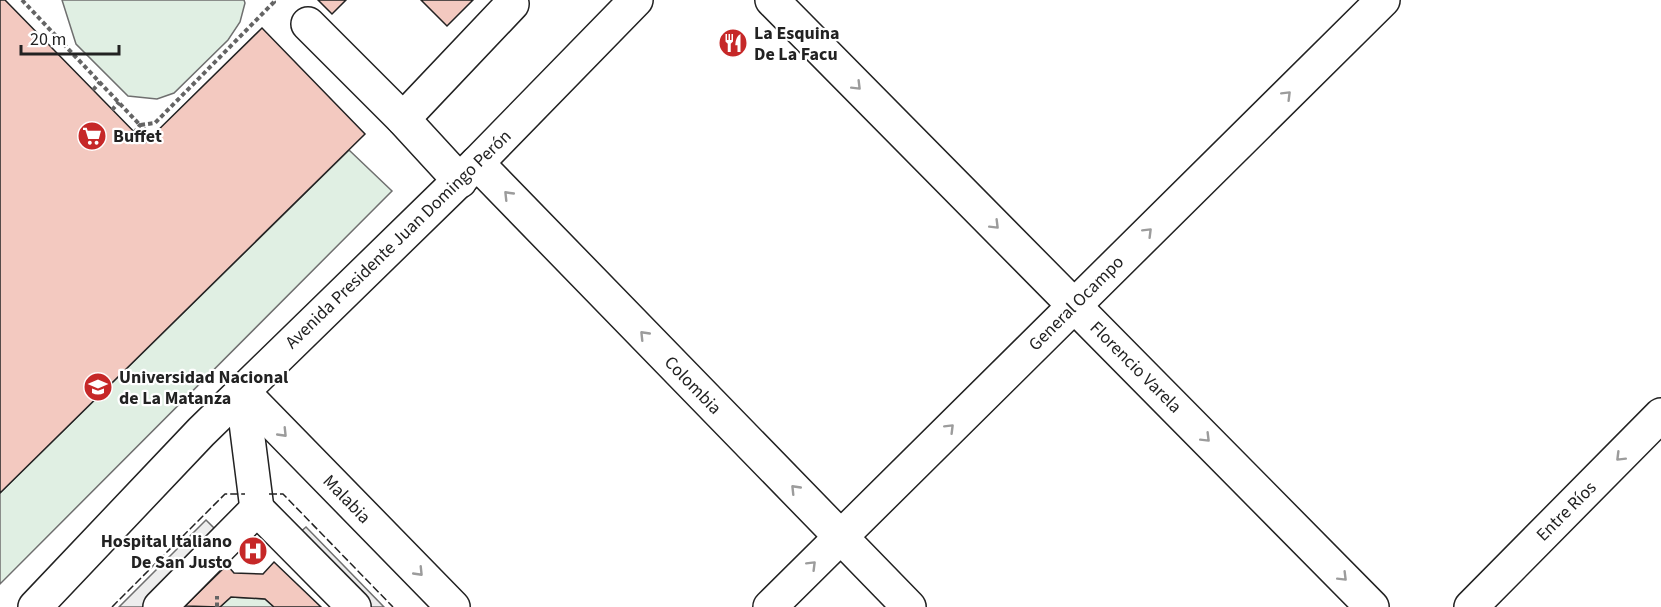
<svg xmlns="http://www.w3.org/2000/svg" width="1661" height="607" viewBox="0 0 1661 607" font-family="'Source Sans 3',sans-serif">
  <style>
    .green { fill: #e0efe3; stroke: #6f6f6f; stroke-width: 1.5 }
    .parking { fill: #ededed; stroke: #6f6f6f; stroke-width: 1.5 }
    .building { fill: #f3c9c0; stroke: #222; stroke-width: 1.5 }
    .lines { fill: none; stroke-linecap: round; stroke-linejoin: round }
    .minor-casing { stroke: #222; stroke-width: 36 }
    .major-casing { stroke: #222; stroke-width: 36 }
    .path { stroke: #646464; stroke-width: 4; stroke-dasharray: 4.5 3; stroke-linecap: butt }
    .minor { stroke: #fff; stroke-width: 33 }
    .major { stroke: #fff; stroke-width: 33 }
    .fence { stroke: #222; stroke-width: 1.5; stroke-dasharray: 8 3; stroke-linecap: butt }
    .oneway { stroke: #9c9c9c }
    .labels { text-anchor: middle; stroke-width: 4.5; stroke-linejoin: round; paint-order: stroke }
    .poi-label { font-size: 18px; font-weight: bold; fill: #222; stroke: #fff; text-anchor: start }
    .street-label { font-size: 18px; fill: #222; stroke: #fff }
  </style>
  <rect width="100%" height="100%" fill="#fff"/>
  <g class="green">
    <polygon points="62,0 244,0 245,3 240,22 228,40 174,93 157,99 128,96 76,44"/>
    <polygon points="349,150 392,191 0,584 0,493"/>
    <polygon points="231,597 265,599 274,607 220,607"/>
  </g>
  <g class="parking">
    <polygon points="206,520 220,534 147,607 119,607"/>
    <polygon points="306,527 384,607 366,607 297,535"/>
  </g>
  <g class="building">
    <polygon points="0,0 5,0 145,143 262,28 365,134 0,493"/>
    <polygon points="318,0 346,0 332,14"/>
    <polygon points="421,0 473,0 447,26"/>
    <polygon points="274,562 321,607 274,607 265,599 231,597 220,607 185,606 227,565 234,573 263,574"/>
  </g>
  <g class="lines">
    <g class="minor-casing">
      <g id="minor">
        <polyline points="772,0 1372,607"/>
        <polyline points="308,24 403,119 460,181"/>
        <polyline points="403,119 512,4"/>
        <polyline points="477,163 909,607"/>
        <polyline points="242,391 453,607"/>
        <polyline points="242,391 257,509"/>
        <polyline points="257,509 354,607"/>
        <polyline points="160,607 257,509"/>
        <polyline points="770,607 1383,0"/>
        <polyline points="1471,607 1661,415"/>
      </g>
    </g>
    <g class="major-casing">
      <polyline id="major" points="35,607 201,432 477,163 636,0"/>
    </g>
    <g class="path">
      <polyline points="22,0 140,125 155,123 274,2 272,0"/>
      <polyline points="93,90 100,82"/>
      <polyline points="112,110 119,102"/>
      <polyline points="134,133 140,125 152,136"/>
      <polyline points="217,607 217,596"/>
    </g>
    <use href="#minor" class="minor"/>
    <use href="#major" class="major"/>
    <g class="fence">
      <polyline points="269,494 283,494 393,607"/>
      <polyline points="112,607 225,494 245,494"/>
    </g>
  </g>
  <defs><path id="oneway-chevron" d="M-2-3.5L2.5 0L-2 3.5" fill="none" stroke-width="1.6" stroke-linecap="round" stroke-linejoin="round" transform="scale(1.5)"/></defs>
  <g class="oneway">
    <use href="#oneway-chevron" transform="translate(857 86) rotate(45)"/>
    <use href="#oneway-chevron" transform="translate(1287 95) rotate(-45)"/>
    <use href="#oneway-chevron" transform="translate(508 195) rotate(-134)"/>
    <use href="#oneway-chevron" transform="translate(995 225) rotate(45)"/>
    <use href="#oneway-chevron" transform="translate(1148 232) rotate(-45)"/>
    <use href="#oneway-chevron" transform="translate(644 335) rotate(-134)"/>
    <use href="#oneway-chevron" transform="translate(950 428) rotate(-45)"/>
    <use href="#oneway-chevron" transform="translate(283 433) rotate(46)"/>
    <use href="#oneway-chevron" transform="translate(1206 438) rotate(45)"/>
    <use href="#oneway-chevron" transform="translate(1620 457) rotate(135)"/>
    <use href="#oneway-chevron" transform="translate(795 489) rotate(-134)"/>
    <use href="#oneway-chevron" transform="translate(812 565) rotate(-45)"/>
    <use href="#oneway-chevron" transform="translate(419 572) rotate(46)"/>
    <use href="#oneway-chevron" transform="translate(1343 577) rotate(45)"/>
  </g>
  <defs>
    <g id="restaurant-disc" transform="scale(1.5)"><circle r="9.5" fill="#c62828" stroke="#fff"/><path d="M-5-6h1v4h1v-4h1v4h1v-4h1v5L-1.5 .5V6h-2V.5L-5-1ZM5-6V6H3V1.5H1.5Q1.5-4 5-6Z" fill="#fff"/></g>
    <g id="supermarket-disc" transform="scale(1.5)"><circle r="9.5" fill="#c62828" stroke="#fff"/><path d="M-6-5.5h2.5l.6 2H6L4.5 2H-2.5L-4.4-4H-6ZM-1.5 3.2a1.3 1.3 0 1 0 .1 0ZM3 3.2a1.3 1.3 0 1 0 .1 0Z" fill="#fff"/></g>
    <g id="university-disc" transform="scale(1.5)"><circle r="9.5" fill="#c62828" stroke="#fff"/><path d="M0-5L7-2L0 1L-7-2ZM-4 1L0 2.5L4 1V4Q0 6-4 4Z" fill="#fff"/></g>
    <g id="hospital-disc" transform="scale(1.5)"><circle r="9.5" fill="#c62828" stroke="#fff"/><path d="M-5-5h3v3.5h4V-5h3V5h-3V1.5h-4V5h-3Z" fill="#fff"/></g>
  </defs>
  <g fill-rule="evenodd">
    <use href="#restaurant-disc" x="733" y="43"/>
    <use href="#supermarket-disc" x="92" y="136"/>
    <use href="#university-disc" x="98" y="387"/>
    <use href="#hospital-disc" x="253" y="551"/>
  </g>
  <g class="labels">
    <g class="poi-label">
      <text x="754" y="39">La Esquina<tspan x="754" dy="21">De La Facu</tspan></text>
      <text x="113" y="142">Buffet</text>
      <text x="119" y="383">Universidad Nacional<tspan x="119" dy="21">de La Matanza</tspan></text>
      <text x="232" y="547" text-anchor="end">Hospital Italiano<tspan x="232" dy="21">De San Justo</tspan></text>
    </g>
    <g class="street-label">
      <text transform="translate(398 239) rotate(-44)" y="6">Avenida Presidente Juan Domingo Perón</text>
      <text transform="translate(1076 303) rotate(-45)" y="6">General Ocampo</text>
      <text transform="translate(1136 367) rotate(45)" y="6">Florencio Varela</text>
      <text transform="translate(693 385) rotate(46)" y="6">Colombia</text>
      <text transform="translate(347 499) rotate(46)" y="6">Malabia</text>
      <text transform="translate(1566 511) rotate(-45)" y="6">Entre Ríos</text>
    </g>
  </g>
  <path d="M21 45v9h98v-9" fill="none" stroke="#222222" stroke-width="3"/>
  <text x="30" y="45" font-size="18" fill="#222222" stroke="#ffffff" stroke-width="4.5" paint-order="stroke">20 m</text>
</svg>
